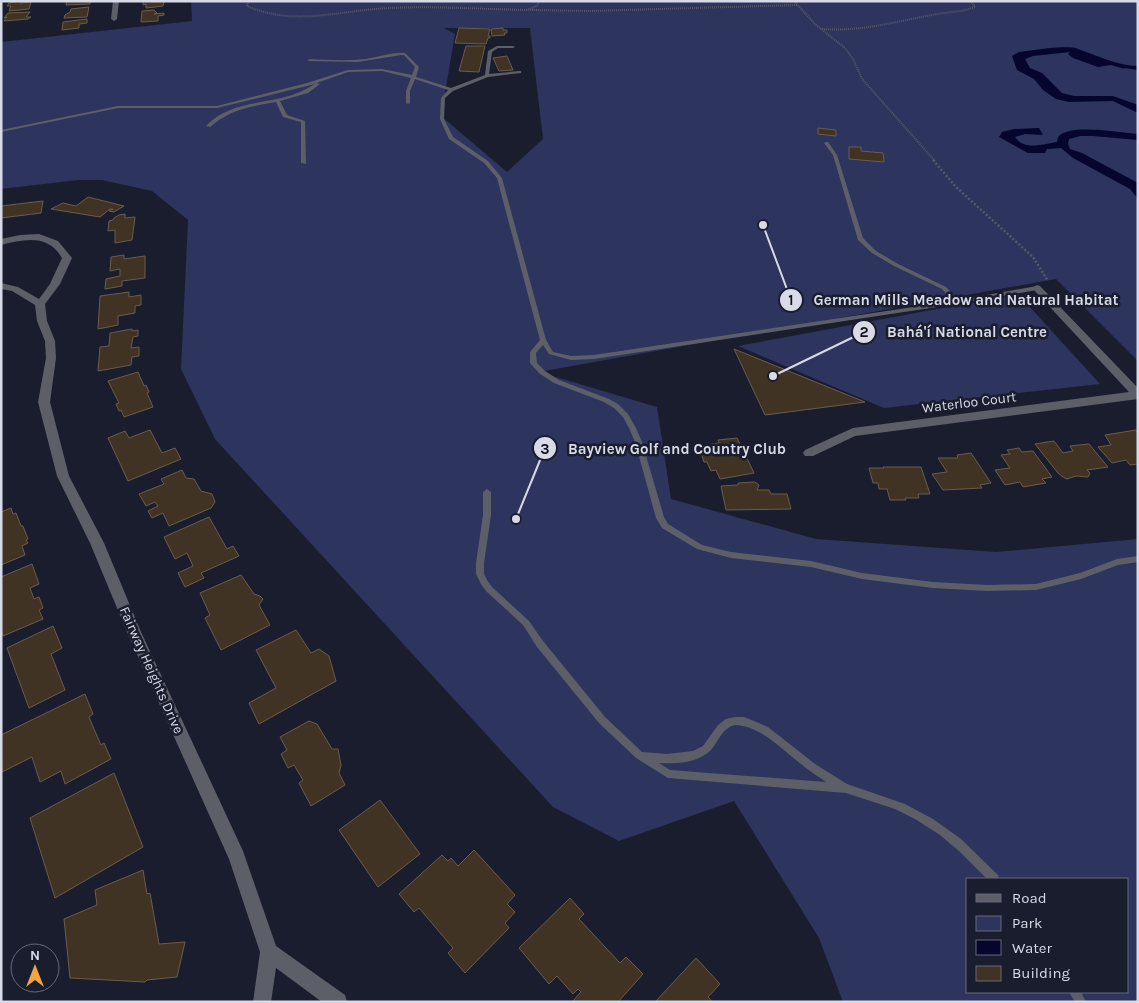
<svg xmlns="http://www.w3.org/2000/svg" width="1139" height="1003" viewBox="0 0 1139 1003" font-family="Karla,sans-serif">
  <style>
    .green { fill: #2d345e; fill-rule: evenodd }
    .water { fill: #06052e }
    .building { fill: #403323; stroke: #6b5c4c }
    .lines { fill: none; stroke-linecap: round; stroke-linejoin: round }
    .path-far1 { stroke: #565968; stroke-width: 2; stroke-dasharray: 1 1; stroke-linecap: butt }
    .path { stroke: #565968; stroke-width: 2.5; stroke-dasharray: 2 2; stroke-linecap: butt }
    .service { fill: #5d5f68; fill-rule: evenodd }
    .minor { fill: #5d5f68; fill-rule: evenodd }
    .labels { text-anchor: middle; stroke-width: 5; stroke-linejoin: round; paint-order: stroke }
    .street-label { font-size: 14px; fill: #d8dbe7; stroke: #1a1d2e }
    .leader { fill: none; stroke: #d8dbe7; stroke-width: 2 }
    .callout-dot { fill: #d8dbe7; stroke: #1a1d2e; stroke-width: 2 }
    .mark-label { font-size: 15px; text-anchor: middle; font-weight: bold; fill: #111 }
    .callout-label { font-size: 15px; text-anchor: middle; font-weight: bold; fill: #d8dbe7; stroke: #1a1d2e; stroke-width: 5; stroke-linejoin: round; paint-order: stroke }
  </style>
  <rect width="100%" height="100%" fill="#1a1d2e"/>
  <g class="green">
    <path d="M 191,1 L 1138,1 L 1138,361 L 1056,279 L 539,372 L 657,407 L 671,499 L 816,539 L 996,552 L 1138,539 L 1138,1002 L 843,1002 L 819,938 L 734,801 L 619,841 L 553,807 L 215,439 L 181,369 L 188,220 L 152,191 L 102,180 L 78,180 L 1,189 L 1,42 L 192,21 ZM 444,28 L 530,28 L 543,139 L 507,172 L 441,116 L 455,34 ZM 968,879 L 1128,879 L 1128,992 L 968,992 Z"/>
    <polygon points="1018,294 1100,384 884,408 738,346"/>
  </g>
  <g class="water">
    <path d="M 1050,48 C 1058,48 1070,46 1078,49 C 1096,55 1118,66 1138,66 L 1138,70 L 1124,68 L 1125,69 L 1111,65 L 1098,67 L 1073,58 L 1068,54 L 1070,52 L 1033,56 L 1025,59 L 1030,68 L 1042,73 L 1062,93 L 1074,96 L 1113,96 L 1138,105 L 1138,113 L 1113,101 L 1069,102 L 1056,99 L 1043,90 L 1034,79 L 1017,70 L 1012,56 L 1019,52 Z"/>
    <path d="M 1039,128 L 1043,135 L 1025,134 L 1015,137 C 1024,151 1044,144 1057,142 L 1058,137 C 1071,123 1119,133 1138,134 L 1138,140 L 1093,136 L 1080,136 L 1069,139 L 1068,144 L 1070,149 L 1082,153 L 1138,183 L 1138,199 L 1130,189 L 1073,158 L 1061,148 L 1047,149 L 1045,153 L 1028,153 L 999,137 L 1002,132 L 1014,129 Z"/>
  </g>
  <g class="building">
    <polygon points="20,1 20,3 31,2 29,9 9,11 11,6 7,6 9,3"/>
    <polygon points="67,1 90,1 90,4 66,5"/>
    <polygon points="143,1 164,1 163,6 146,8 146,4 143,5"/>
    <polygon points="89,7 87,17 64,18 65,15 70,12 71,9"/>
    <polygon points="154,10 157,13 154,14 164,13 164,15 158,16 158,21 141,22 142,11"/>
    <polygon points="30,12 26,17 31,17 28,19 4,21 7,17 4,18 8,13"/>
    <polygon points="87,19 87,23 79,24 79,28 62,30 63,22"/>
    <polygon points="459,28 490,29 488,36 490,36 490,38 488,38 486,44 455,43"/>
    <polygon points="503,28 503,30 507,30 507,33 504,33 505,35 492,36 491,29"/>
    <polygon points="466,46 485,46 479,72 459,71"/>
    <polygon points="507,56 513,70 499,71 493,58"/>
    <polygon points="818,128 836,130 836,136 818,134"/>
    <polygon points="849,147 861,147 861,151 883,153 884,162 849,159"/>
    <polygon points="88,197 124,206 114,212 109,211 113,209 110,209 100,217 51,209 63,203 76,206"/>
    <polygon points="43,201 41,213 1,218 1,206"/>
    <polygon points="125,214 125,218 135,217 132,240 115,243 115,230 108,231 109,221 113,220 114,218 119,215"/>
    <polygon points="124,255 124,259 145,256 145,278 122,281 122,286 105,289 106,279 120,276 120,269 110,271 111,257"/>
    <polygon points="129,292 129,297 141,295 141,305 135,306 135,313 118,316 118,325 98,329 100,296"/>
    <polygon points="132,329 132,331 138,330 138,336 133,337 131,348 139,347 139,356 132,357 131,365 98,371 100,347 109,346 110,333"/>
    <polygon points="734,349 865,402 765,415"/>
    <polygon points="138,372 144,386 146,385 149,392 147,393 153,407 124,417 121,410 119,411 116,404 119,403 108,381"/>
    <polygon points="150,430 162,453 175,448 181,459 128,481 108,438 125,431 129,438"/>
    <polygon points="1136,430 1138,433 1138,464 1130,465 1126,460 1112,463 1098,447 1111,445 1105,435"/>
    <polygon points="737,438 754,473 720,479 716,470 711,471 707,462 704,462 700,450 713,448 711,444 719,443 718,440"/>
    <polygon points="1054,441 1063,453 1073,451 1070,446 1089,444 1108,467 1087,470 1090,473 1088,477 1076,476 1067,479 1063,477 1058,473 1035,444"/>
    <polygon points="1019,448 1022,452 1033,451 1052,477 1042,479 1046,483 1023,487 1020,482 1005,485 995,470 1010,468 1001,455 1010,454 1007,450"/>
    <polygon points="971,453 991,483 980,485 982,488 943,490 932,474 947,472 938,458 958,458 957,455"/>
    <polygon points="883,467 921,467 930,494 918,494 919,498 905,498 906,500 890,500 887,489 879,489 878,483 873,483 869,468 884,468"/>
    <polygon points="182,470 186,478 194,479 201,491 212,494 215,502 211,508 169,526 163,513 152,518 148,511 158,506 155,502 146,506 139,494 164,484 161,479"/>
    <polygon points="755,482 759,485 757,490 769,490 771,494 787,494 791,509 726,510 721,486 738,485 738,483"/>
    <polygon points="11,508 13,514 16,513 21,526 23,526 28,539 26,540 28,543 22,546 25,555 1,565 1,512"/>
    <polygon points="209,517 227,549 233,546 239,556 201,573 204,578 185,587 178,573 193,566 187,553 175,559 164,537"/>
    <polygon points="32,564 39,584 30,588 34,599 39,597 43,608 39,610 43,619 3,636 1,630 1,577"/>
    <polygon points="241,575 254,594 260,596 263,599 259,605 270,625 221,650 205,618 210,615 200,593"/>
    <polygon points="53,626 62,648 51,654 65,690 29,708 7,648"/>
    <polygon points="296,630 311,653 319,649 329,656 336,681 259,724 249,703 276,688 256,650"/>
    <polygon points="85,694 93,714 89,717 91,722 101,745 104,743 111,759 65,784 61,771 40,782 32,757 2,772 1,735"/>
    <polygon points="309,721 317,724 332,749 338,749 341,765 339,773 345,785 311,806 299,783 303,780 294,765 288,768 281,754 287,750 280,737"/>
    <polygon points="114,773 143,847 55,898 30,818"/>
    <polygon points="380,800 420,854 378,887 339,830"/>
    <polygon points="474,850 515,895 507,904 515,912 505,923 509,928 465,973 448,953 453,948 419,908 414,912 399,894 442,855 448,861 451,858 458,866"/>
    <polygon points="143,870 147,894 150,893 159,944 185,942 177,977 147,980 145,982 70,978 64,919 97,905 95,890"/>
    <polygon points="570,898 584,914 579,919 620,963 626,957 643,974 618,1002 572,1002 581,992 578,989 573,994 557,976 549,984 519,948"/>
    <polygon points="696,958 720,984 708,997 712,1002 655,1002"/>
  </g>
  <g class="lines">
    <g class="path-far1">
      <path d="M 248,1 L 247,6 C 295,27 340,10 390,8 C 435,6 481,9 527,10 L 537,6 L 539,1"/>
      <polyline points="794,1 815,24 845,48 853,59 862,79 935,161"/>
      <polyline points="530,10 590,11 797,5"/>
      <path d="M 822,29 C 862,32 898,21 937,14 C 950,12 963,12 975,7 L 971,1"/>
    </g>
    <polyline class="path" points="933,160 956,187 1033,257 1048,281"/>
    <g class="service">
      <path d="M 497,46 L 513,46 L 515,47 L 513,48 L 498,48 L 492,52 L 489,74 L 519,71 L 521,71 L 521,73 L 488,77 L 453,91 L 445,98 L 444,119 L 453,137 L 488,161 L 502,178 L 546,340 L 553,352 L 571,356 L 594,355 L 953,301 L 942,289 L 894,266 L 872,253 L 858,240 L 833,155 L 824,143 L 826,142 L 828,142 L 837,155 L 863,238 L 876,251 L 898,264 L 946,287 L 958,300 L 1037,286 L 1040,288 L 1037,290 L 957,304 L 594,359 L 571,360 L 549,354 L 543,345 L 536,353 L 537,363 L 545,371 L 559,380 L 609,399 L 618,404 L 628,414 L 636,428 L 642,442 L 664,517 L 668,524 L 702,545 L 731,552 L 811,561 L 862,573 L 933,582 L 987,585 L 1036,584 L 1080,573 L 1117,559 L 1138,556 L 1138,562 L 1118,565 L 1081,579 L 1036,590 L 987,591 L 933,588 L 862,579 L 811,567 L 731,558 L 697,549 L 662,528 L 656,518 L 635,442 L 629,428 L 623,417 L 614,408 L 604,402 L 554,383 L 540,374 L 530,363 L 530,352 L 540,340 L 497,178 L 484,163 L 449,139 L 440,119 L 441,98 L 448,90 L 415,79 L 410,91 L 410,103 L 408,104 L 406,103 L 406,91 L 411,78 L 382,71 L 348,72 L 311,85 L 217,108 L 118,108 L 1,132 L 1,130 L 118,106 L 217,106 L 307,83 L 348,70 L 382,69 L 412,75 L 415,67 L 404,55 L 401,55 L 358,62 L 308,61 L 308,60 L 310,59 C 329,60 347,61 366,59 C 379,57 392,52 405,53 L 419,67 L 416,77 L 451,88 L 485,75 L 488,51 Z"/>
      <path d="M 316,83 L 320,84 L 308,93 L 280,101 L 287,115 L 305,121 L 306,164 L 301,163 L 301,122 L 283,117 L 276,102 C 249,107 231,109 210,127 L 206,126 C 230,101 262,105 292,95 C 301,92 309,88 316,83 Z"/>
      <path d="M 487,489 L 491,492 L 491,515 L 484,563 L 484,574 L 487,580 L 492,587 L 529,621 L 543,641 L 605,717 L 642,752 L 667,754 L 693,751 L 703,746 L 718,725 L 726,719 L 735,717 L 744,717 L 754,721 L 768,727 L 815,764 L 847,784 L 905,804 L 933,819 L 961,839 L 998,875 L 999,879 L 987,879 L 960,852 L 940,835 L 915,819 L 895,809 L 846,793 L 668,778 L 636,758 L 599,723 L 537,647 L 523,625 L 486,591 L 481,584 L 476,574 L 476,563 L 483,515 L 483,492 ZM 735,725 C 761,726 781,749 801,764 C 809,771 818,776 826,782 L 670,770 L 659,763 C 676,764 698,763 711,750 C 719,741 722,728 735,725 Z"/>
      <polygon points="1069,992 1081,992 1086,1002 1075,1002"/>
    </g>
    <g class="minor">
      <polygon points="113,1 119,1 117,19 114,21 111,19"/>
      <path d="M 39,234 L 58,241 L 72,258 L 60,284 L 45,304 L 47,321 L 55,341 L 56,358 L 50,402 L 69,476 L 104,543 L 141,632 L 243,851 L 276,946 L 345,995 L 347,1002 L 322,1002 L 276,968 L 271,1002 L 253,1002 L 260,952 L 229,859 L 127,632 L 90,543 L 57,476 L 38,402 L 46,358 L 45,341 L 37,321 L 35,305 L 12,291 L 1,289 L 1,283 L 18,287 L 39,299 L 50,284 L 62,258 C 48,234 25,239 1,245 L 1,239 L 20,235 Z"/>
      <polygon points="1037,285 1040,286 1138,388 1138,399 855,436 813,456 805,456 803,453 805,450 853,428 1129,392 1034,290 1032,288"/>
    </g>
  </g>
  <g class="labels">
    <g class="street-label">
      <text transform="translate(969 402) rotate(-7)" y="5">Waterloo Court</text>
      <text transform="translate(152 670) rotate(66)" y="5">Fairway Heights Drive</text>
    </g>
  </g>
  <path class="leader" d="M763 225L791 300M773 376L864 332M516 519L545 448"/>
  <g class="callout-dot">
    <circle cx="763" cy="225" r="5"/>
    <circle cx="773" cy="376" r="5"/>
    <circle cx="516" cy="519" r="5"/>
    <circle cx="791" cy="300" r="12"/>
    <circle cx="864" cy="332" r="12"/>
    <circle cx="545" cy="448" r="12"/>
  </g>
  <g class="mark-label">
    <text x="791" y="305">1</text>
    <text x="864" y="337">2</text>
    <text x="545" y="454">3</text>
  </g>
  <g class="callout-label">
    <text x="966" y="305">German Mills Meadow and Natural Habitat</text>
    <text x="967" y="337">Bahá'í National Centre</text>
    <text x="677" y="454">Bayview Golf and Country Club</text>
  </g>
  <rect width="1139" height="1003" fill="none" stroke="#d8dbe7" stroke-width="5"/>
  <rect x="966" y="878" width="162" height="115" fill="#1a1d2e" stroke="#666978"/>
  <rect x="976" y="894" width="25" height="8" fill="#5d5f68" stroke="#666978"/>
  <text x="1012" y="903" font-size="15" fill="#d8dbe7">Road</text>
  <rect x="976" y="916" width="25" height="15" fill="#2d345e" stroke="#666978"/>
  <text x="1012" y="928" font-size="15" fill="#d8dbe7">Park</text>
  <rect x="976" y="940" width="25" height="15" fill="#06052e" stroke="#666978"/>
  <text x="1012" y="953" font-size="15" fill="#d8dbe7">Water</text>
  <rect x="976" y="966" width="25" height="15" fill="#403323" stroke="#666978"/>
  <text x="1012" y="978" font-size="15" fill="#d8dbe7">Building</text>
  <g transform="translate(35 968)"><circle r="24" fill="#1a1d2e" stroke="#666978"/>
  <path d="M0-4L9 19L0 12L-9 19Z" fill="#f1a540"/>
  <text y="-8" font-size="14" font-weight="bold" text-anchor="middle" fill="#d8dbe7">N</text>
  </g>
</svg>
